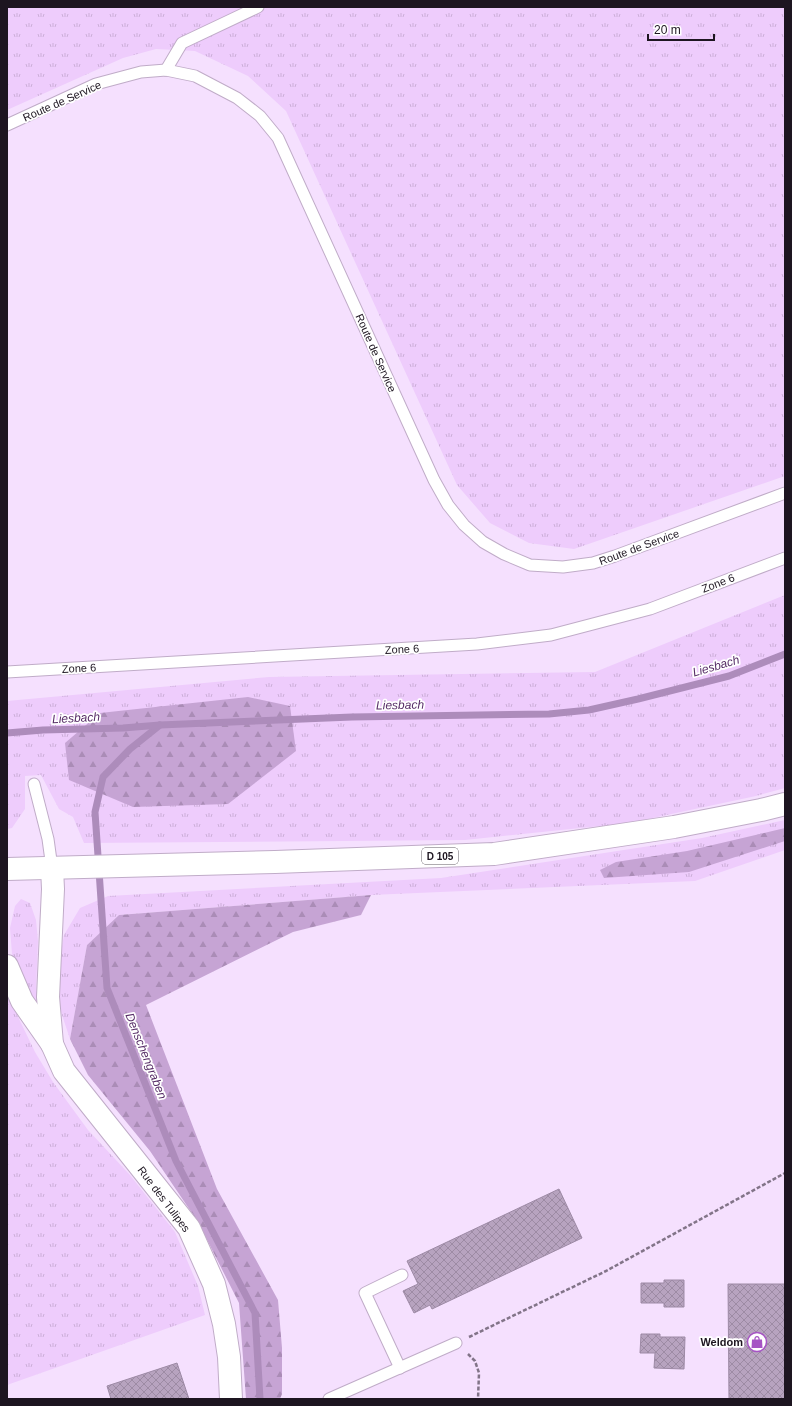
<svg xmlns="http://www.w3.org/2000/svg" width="792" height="1406" viewBox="0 0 792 1406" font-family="Arial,sans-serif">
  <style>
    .grass { fill: url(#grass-tufts) }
    .forest { fill: url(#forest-firs) }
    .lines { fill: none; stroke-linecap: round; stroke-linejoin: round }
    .stream { stroke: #ad8cbb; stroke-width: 7 }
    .building { fill: url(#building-cross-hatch); stroke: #9d8aa5 }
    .lane-casing { stroke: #c0acc8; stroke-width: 13 }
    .secondary-casing { stroke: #c0acc8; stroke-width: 24 }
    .primary-casing { stroke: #c0acc8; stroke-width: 24 }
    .path { stroke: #827488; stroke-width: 2.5; stroke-dasharray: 4 2; stroke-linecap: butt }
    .lane { stroke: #fff; stroke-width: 11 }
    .secondary { stroke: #fff; stroke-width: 22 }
    .primary { stroke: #fff; stroke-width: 22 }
    .labels { text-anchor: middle; stroke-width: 3.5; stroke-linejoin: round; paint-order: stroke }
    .shield { fill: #fff; stroke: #615b63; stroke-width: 1 }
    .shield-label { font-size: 10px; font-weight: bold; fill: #1d1520 }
    .street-label { font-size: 11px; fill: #1d1520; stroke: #fff }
    .poi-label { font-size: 11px; font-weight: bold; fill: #1d1520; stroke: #fff; text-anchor: end }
    .water-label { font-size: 12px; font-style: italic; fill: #572d67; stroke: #fff }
  </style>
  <defs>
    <pattern id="grass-tufts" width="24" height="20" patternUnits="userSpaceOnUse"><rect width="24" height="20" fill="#eeccfc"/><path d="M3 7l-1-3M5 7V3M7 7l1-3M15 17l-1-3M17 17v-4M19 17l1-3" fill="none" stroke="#ccaed8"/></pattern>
    <pattern id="forest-firs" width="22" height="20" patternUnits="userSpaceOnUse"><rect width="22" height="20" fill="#c6a4d4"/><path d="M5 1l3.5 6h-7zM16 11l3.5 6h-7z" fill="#aa8cb6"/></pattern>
    <pattern id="building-cross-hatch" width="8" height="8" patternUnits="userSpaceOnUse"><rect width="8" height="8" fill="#b7a3bf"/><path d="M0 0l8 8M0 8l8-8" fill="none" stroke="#9d8ba4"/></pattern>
  </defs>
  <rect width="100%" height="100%" fill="#f5e0fe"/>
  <g class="grass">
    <polygon points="7,7 785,7 785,476 574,549 529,543 490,523 457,485 286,111 248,76 195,51 156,49 123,58 7,110"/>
    <polygon points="785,595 785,788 756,796 629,823 465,840 84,843 73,817 59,809 41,775 25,776 25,809 12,828 7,829 7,701 269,677 595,672"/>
    <polygon points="785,820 785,850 695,881 371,895 119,915 87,945 70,1039 60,1009 58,969 64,935 80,908 108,896 441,878 702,838"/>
    <polygon points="21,899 30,903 36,920 38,941 36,990 42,1009 37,1012 26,990 12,954 10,928 15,906"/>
    <polygon points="7,994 35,1052 53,1082 88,1130 130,1175 175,1232 198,1286 205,1315 7,1385"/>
  </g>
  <g class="forest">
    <polygon points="248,697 290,706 296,751 228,804 133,807 69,780 65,743 100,713"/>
    <polygon points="785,828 785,841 689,872 604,878 600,870 616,862 687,851"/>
    <polygon points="371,895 361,915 293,932 146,1005 217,1189 278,1300 282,1348 282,1394 280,1399 246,1399 239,1303 198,1222 150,1151 88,1075 70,1039 87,945 119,915"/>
  </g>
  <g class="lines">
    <g class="stream">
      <polyline points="160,725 130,749 103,777 95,812 107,988 176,1161 255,1313 260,1399"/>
      <polyline points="7,733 43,730 123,728 160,725 352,717 549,714 589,710 638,699 729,676 785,654"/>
    </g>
  </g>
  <g class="building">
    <polygon points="559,1189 582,1238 432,1309 430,1305 414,1313 403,1291 418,1284 407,1261"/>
    <polygon points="664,1280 684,1280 684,1307 664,1307 664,1303 641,1303 641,1283 664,1283"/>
    <polygon points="728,1284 785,1284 785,1399 729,1399"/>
    <polygon points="641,1334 660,1334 660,1337 685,1337 684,1369 654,1368 655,1353 640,1353"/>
    <polygon points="177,1363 189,1399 111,1399 107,1386"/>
  </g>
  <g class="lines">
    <g class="lane-casing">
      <g id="lane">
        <polyline points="166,70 182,43 258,7"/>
        <polyline points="7,125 96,84 141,72 166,70 195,76 237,98 260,116 278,138 434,480 448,505 464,525 483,542 504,554 530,565 563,567 593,563 615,556 785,493"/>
        <polyline points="7,672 477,644 551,635 650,609 785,558"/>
        <polyline points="34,784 48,839 52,868"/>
        <polyline points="400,1368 365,1293 402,1275"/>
        <polyline points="329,1399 456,1343"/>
      </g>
    </g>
    <g class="secondary-casing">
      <g id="secondary">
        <polyline points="52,868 53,889 48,997 52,1044"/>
        <polyline points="7,966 22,1001 52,1044 64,1071 189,1228 214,1284 224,1324 229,1357 231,1399"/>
      </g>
    </g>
    <g class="primary-casing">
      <polyline id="primary" points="7,869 275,862 494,854 674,827 761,810 785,804"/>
    </g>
    <g class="path">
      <polyline points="469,1337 606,1271 785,1173"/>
      <polyline points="468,1354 475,1361 479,1373 478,1399"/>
    </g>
    <use href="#lane" class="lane"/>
    <use href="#secondary" class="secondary"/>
    <use href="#primary" class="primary"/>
  </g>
  <defs>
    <g id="shop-ring" transform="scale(1)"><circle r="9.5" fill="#fff" stroke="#a654c4" stroke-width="1.5"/><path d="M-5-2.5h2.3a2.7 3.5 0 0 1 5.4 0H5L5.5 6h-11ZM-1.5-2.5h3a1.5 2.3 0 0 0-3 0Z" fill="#a654c4"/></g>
  </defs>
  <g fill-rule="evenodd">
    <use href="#shop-ring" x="757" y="1342"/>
  </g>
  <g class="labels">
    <rect class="shield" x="422" y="848" width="36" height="16" rx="3"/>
    <g class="shield-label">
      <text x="440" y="860">D 105</text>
    </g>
    <g class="street-label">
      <text transform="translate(62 101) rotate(-24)" y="4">Route de Service</text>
      <text transform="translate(376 353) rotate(66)" y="4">Route de Service</text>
      <text transform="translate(639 547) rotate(-20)" y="4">Route de Service</text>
      <text transform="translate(718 583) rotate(-21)" y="4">Zone 6</text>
      <text transform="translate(402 649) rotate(-3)" y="4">Zone 6</text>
      <text transform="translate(79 668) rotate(-3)" y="4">Zone 6</text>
      <text transform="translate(164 1199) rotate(53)" y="4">Rue des Tulipes</text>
    </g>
    <g class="poi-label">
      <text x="743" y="1346">Weldom</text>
    </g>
    <g class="water-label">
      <text transform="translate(716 666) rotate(-16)" y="4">Liesbach</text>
      <text transform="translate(400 705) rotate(-1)" y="4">Liesbach</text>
      <text transform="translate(76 718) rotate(-3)" y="4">Liesbach</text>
      <text transform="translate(146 1056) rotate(68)" y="4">Denschengraben</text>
    </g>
  </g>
  <rect width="792" height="1406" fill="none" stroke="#1d1520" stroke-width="16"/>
  <path d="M648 34v6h66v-6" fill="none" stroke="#1d1520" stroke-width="2"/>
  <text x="654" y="34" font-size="12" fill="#1d1520" stroke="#ffffff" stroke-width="3" paint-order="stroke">20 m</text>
</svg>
